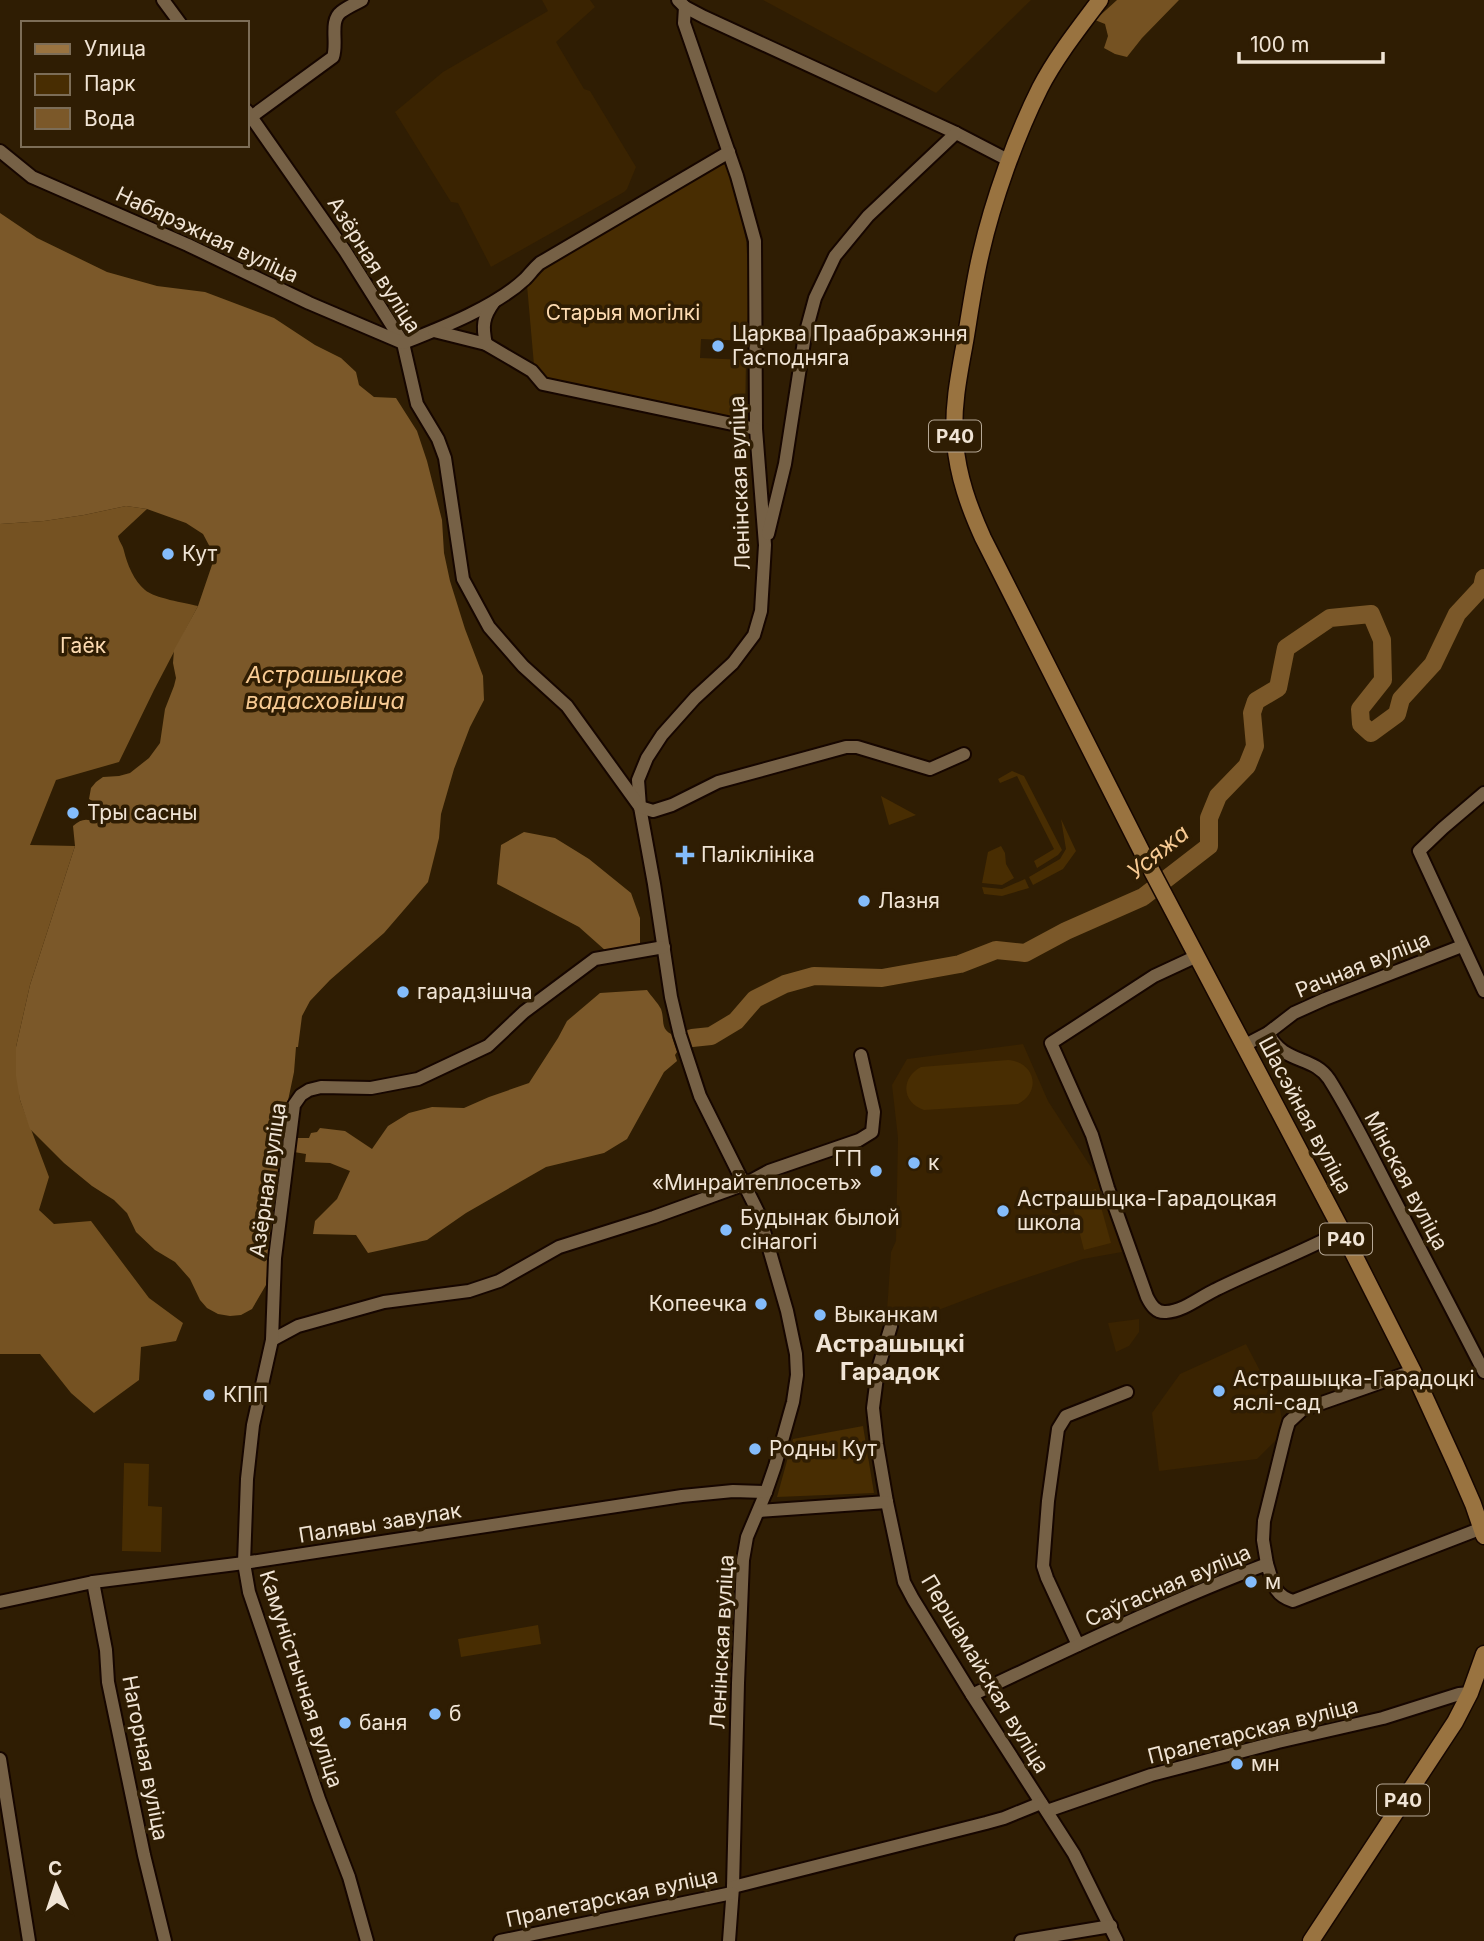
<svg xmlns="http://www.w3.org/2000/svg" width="1484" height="1941" viewBox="0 0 1484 1941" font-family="Inter,sans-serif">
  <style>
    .built { fill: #3a2301 }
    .green { fill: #482d02 }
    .forest { fill: #755222 }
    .water { fill: #7b5829 }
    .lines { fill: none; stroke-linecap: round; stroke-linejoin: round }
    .river { stroke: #7b5829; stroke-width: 18 }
    .minor-casing { stroke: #160600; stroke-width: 16 }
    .major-casing { stroke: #160600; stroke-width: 19 }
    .minor { stroke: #766146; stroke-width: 12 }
    .major { stroke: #997340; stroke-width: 16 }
    .poi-dot { fill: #84bcfb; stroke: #2f1d03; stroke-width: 2.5 }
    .labels { text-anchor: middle; stroke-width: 7; stroke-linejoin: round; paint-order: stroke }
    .shield { fill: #2f1d03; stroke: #b6a896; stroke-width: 2 }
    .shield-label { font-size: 19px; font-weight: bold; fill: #f0e4d5 }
    .street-label { font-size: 21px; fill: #f0e4d5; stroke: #2f1d03 }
    .park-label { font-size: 21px; fill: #fddbb2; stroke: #2f1d03 }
    .poi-label { font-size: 21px; fill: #f0e4d5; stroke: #2f1d03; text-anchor: start }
    .water-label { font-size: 23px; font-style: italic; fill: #f8cb94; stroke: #2f1d03 }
    .quarter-label { font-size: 24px; font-weight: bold; fill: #f0e4d5; stroke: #2f1d03 }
  </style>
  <rect width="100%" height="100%" fill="#2f1d03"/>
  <g class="built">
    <polygon points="542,0 590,0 595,7 556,42 584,89 590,91 636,167 627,189 624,192 491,267 458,203 451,202 395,112 443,72 548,11"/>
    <polygon points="763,0 1031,0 936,93"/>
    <polygon points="1023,1044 1048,1101 1100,1181 1122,1252 1083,1259 999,1287 896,1326 886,1326 891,1252 896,1241 898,1138 892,1085 907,1059"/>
    <polygon points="1139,1319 1139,1332 1129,1346 1116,1352 1108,1323"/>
    <polygon points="1246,1344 1280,1409 1284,1432 1257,1459 1159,1471 1152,1413 1180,1374"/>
    <polygon points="1102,1931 1109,1941 1044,1941"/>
  </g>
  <g class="green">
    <polygon points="722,164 728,166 731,170 746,240 749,281 747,341 701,339 700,358 746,360 745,421 545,383 538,376 534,365 527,285 535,271 713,166"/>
    <polygon points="1012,771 1024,776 1062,850 1058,855 1037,868 1034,861 1054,849 1017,776 1000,783 998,779"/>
    <polygon points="881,796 916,815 889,825"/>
    <polygon points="1061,819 1076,851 1063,869 1033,885 1029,877 1060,859 1066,849"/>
    <polygon points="1001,846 1005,853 1006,864 1014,878 1002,885 982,883 988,852"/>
    <polygon points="1025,879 1029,888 1002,896 984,894 982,887 1002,889"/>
    <path d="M 1008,1060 C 1035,1062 1042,1092 1018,1104 L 924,1110 C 902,1103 900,1078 921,1067 Z"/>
    <polygon points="1096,1189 1111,1243 1084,1250 1070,1196"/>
    <polygon points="863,1426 874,1493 777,1497 793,1439"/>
    <polygon points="124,1463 149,1464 148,1506 162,1507 161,1552 122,1551"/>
    <polygon points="538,1625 541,1644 461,1657 458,1639"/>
  </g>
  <g class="forest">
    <polygon points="1117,0 1179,0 1142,38 1127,57 1115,54 1104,48 1108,36 1105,24 1095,20"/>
    <path d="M 126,506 L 147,509 L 118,536 C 119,542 123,545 124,551 C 127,564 134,581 145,590 C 154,598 185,603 198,606 L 154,690 L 119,762 L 56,780 L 30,845 L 75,846 L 30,985 L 16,1047 L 20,1100 L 49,1177 L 39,1210 L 54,1224 L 91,1221 L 149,1298 L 183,1323 L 176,1341 L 141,1347 L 139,1380 L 94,1413 L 71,1393 L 40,1354 L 0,1354 L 0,524 L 44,521 L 84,515 Z"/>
  </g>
  <g class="water">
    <path d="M 0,213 L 37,238 L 107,272 L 157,286 L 205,292 L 274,318 L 315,345 L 341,358 L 356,372 L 359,385 L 374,397 L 396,398 L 417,431 L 427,461 L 442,520 L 444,553 L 450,581 L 465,629 L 483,676 L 484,700 L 470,727 L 454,769 L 441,814 L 439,838 L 428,882 L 384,933 L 330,980 L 310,1001 L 302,1016 L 298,1047 L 296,1047 L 294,1072 L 285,1115 L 287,1118 L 283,1149 L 281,1150 L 266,1285 L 252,1309 L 241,1315 L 230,1316 L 218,1314 L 207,1308 L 200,1300 L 190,1279 L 175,1262 L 155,1250 L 136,1232 L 127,1213 L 114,1200 L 92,1186 L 64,1163 L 30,1129 L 20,1100 L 16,1076 L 16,1047 L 30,985 L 75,846 L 73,826 C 81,819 86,818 95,822 L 103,817 L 104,808 L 89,799 L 91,788 L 96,782 L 103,777 L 119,776 L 130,773 L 149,758 L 160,743 L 165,709 L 174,686 L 176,678 L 173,663 L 174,650 L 198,606 L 213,562 L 211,549 L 203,534 L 186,523 L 147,509 L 126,506 L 84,515 L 44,521 L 0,524 Z"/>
    <polygon points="524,832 555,838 589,859 631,893 640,918 640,946 606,951 579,927 497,884 501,845"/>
    <path d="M 647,990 C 651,996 658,1003 661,1009 C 665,1020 660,1028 671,1034 L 677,1052 L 675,1055 L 677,1061 L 664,1072 L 627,1139 L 604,1153 L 546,1167 L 466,1213 L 427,1240 L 368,1253 L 356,1235 L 313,1234 L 315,1221 L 337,1199 L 350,1171 L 330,1163 L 305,1162 L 306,1154 L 294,1152 L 297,1138 L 309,1138 L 311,1133 L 317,1132 L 320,1128 L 345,1131 L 372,1149 L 388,1126 L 409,1113 L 432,1107 L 464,1108 L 489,1097 L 529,1083 L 558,1038 L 567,1021 L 600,993 Z"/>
  </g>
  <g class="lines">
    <polyline class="river" points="692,1038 711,1036 736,1021 755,999 785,984 814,976 882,978 960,964 996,950 1025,953 1066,931 1143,897 1209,846 1209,818 1218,796 1247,766 1255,746 1252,713 1256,701 1278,688 1286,648 1330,618 1371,614 1382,640 1383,680 1360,709 1361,724 1371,733 1397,714 1401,699 1433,664 1457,614 1482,587 1484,578"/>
    <g class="minor-casing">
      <g id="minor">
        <polyline points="163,0 180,23"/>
        <polyline points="678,0 685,7 704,17 956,133 1010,161"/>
        <polyline points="685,7 684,23 737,176 755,241 756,429 765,545 761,611 754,635 733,663 695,698 662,735 647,758 638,780 640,807 654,884 671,997 680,1035 700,1096 759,1214 787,1311 796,1354 797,1375 793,1402 775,1466 766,1492 747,1537 743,1560 738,1683 733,1887 729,1941"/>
        <polyline points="247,111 345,251 403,343 417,404 438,439 445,458 463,579 489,627 523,666 567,706 640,807 653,811 672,805 718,782 846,747 857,747 930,769 964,754"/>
        <path d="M 251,117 L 333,57 C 338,43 329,21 341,12 C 347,7 355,4 362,0"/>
        <path d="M 0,151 L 32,177 L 188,245 L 309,303 L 403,343 C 441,328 495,307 525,279 C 530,274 534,268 540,263 L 729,152"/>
        <polyline points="434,331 486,344 532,371 543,384 756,429"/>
        <path d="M 486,344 C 482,326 483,317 494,302"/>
        <polyline points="768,534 785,464 805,335 815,298 835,256 868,216 956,133"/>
        <polyline points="1484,793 1443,828 1419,851 1484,991"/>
        <path d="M 1197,956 L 1154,976 L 1051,1043 L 1092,1135 L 1108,1188 L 1147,1297 C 1151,1305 1156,1313 1166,1312 C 1184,1311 1200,1297 1215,1290 C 1257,1269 1301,1253 1342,1231"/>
        <path d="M 1268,1033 C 1284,1065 1313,1055 1329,1079 C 1353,1117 1372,1157 1393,1197 C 1423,1255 1454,1313 1484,1372"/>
        <polyline points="1245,1045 1268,1033 1294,1013 1325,999 1462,946"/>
        <polyline points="891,1326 878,1369 873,1408 877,1444 887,1502 904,1582 913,1599 972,1695 1074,1854 1117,1941"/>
        <polyline points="272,1340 298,1326 384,1302 469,1291 499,1281 559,1247 654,1217 745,1184 769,1171 859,1140 872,1132 874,1112 861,1055"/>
        <polyline points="759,1511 887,1502"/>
        <polyline points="1267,1564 1263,1540 1264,1521 1286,1432 1289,1422 1302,1410 1413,1371"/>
        <polyline points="93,1582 106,1650 108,1682 144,1855 165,1941"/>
        <polyline points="0,1602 93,1582 244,1563 682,1496 733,1491 766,1492"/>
        <polyline points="1078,1645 1047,1578 1043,1566 1048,1501 1058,1429 1066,1416 1127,1392"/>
        <path d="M 972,1695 C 1070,1649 1166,1602 1267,1564 C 1273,1582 1273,1595 1293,1601 L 1482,1528"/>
        <polyline points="0,1759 29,1941"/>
        <polyline points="1047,1811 1151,1775 1278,1742 1383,1718 1459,1694 1470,1693"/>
        <polyline points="733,1887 986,1823 1004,1818 1041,1803"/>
        <polyline points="367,1941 349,1877 319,1799 249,1592 244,1563 247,1479 253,1425 272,1340 275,1258 294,1105 301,1095 309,1090 321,1087 371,1088 418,1079 488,1046 524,1012 595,959 664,947"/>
        <polyline points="500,1941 732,1893"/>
        <polyline points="1021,1941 1111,1926"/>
      </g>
    </g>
    <g class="major-casing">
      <g id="major">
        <path d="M 1100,0 C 1079,28 1056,57 1040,88 C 1016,136 993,200 981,253 C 974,282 970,312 965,342 C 959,374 952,409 955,442 C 958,477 969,507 983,538 L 1146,860 L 1342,1231 L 1413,1371 L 1456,1465 L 1473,1504 L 1484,1536"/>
        <polyline points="1311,1941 1455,1722 1470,1693 1484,1654"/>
      </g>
    </g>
    <use href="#minor" class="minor"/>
    <use href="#major" class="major"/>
  </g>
  <g class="poi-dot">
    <circle cx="718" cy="346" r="7"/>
    <circle cx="168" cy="554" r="7"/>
    <circle cx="73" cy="813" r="7"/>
    <path d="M681.5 844.5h7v7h7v7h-7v7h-7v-7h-7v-7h7z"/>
    <circle cx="864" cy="901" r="7"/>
    <circle cx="403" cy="992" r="7"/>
    <circle cx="914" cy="1163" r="7"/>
    <circle cx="876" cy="1171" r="7"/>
    <circle cx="1003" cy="1211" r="7"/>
    <circle cx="726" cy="1230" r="7"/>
    <circle cx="761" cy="1304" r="7"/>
    <circle cx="820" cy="1315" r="7"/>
    <circle cx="1219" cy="1391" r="7"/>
    <circle cx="209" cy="1395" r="7"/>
    <circle cx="755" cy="1449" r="7"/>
    <circle cx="1251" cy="1582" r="7"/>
    <circle cx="435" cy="1714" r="7"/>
    <circle cx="345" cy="1723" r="7"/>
    <circle cx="1237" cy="1764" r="7"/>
  </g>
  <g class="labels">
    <g class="shield">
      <rect x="929" y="420.5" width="52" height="31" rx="5"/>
      <rect x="1320" y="1223.5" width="52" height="31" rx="5"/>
      <rect x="1377" y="1784.5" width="52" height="31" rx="5"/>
    </g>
    <g class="shield-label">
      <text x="955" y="443">Р40</text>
      <text x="1346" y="1246">Р40</text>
      <text x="1403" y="1807">Р40</text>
    </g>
    <g class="street-label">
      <text transform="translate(207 235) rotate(25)" y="7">Набярэжная вуліца</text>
      <text transform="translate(374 265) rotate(58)" y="7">Азёрная вуліца</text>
      <text transform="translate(740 483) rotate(-92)" y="7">Ленінская вуліца</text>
      <text transform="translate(1363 965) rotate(-22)" y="7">Рачная вуліца</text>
      <text transform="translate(1305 1115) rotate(62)" y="7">Шасэйная вуліца</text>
      <text transform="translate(268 1180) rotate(-82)" y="7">Азёрная вуліца</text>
      <text transform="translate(1406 1181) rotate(62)" y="7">Мінская вуліца</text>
      <text transform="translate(380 1523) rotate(-9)" y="7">Палявы завулак</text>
      <text transform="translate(1168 1586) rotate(-23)" y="7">Саўгасная вуліца</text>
      <text transform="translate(722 1642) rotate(-87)" y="7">Ленінская вуліца</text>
      <text transform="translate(985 1674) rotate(59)" y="7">Першамайская вуліца</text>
      <text transform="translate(301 1679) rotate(72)" y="7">Камуністычная вуліца</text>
      <text transform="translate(1253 1731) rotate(-14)" y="7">Пралетарская вуліца</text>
      <text transform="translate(145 1758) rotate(79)" y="7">Нагорная вуліца</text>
      <text transform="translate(612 1898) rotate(-12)" y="7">Пралетарская вуліца</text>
    </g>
    <g class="park-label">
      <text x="623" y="320">Старыя могілкі</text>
      <text x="83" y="653">Гаёк</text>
    </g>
    <g class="poi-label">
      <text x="732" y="341">Царква Праабражэння<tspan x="732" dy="24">Гасподняга</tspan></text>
      <text x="182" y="561">Кут</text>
      <text x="87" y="820">Тры сасны</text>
      <text x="701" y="862">Паліклініка</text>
      <text x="878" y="908">Лазня</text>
      <text x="417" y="999">гарадзішча</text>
      <text x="862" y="1166" text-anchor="end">ГП<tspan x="862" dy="24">«Минрайтеплосеть»</tspan></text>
      <text x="928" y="1170">к</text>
      <text x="1017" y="1206">Астрашыцка-Гарадоцкая<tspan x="1017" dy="24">школа</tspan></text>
      <text x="740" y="1225">Будынак былой<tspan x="740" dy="24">сінагогі</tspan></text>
      <text x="747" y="1311" text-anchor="end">Копеечка</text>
      <text x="834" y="1322">Выканкам</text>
      <text x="1233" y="1386">Астрашыцка-Гарадоцкі<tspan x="1233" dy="24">яслі-сад</tspan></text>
      <text x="223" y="1402">КПП</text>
      <text x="769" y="1456">Родны Кут</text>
      <text x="1265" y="1589">м</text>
      <text x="449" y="1721">б</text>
      <text x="359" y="1730">баня</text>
      <text x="1251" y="1771">мн</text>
    </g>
    <g class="water-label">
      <text x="325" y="683">Астрашыцкае<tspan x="325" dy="26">вадасховішча</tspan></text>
      <text transform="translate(1158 852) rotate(-39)" y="8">Усяжа</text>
    </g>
    <g class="quarter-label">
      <text x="890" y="1352">Астрашыцкі<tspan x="890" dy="28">Гарадок</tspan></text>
    </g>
  </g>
  <rect x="21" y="21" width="228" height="126" fill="#2f1d03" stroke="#7c6d57" stroke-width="2"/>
  <rect x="35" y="44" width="35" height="10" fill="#997340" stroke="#7c6d57" stroke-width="2"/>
  <text x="84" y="56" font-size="21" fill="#f0e4d5">Улица</text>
  <rect x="35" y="74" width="35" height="21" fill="#482d02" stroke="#7c6d57" stroke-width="2"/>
  <text x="84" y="91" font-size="21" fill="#f0e4d5">Парк</text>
  <rect x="35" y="108" width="35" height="21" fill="#7b5829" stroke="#7c6d57" stroke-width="2"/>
  <text x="84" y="126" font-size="21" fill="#f0e4d5">Вода</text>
  <g transform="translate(56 1885) rotate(357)" stroke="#2f1d03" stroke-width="5" paint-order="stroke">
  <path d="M0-5L12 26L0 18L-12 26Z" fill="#f0e4d5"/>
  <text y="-10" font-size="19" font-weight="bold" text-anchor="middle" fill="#f0e4d5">С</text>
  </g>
  <path d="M1239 52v10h144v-10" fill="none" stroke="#f0e4d5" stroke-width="3.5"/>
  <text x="1250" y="52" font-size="21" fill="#f0e4d5" stroke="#2f1d03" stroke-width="5" paint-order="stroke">100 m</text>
</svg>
